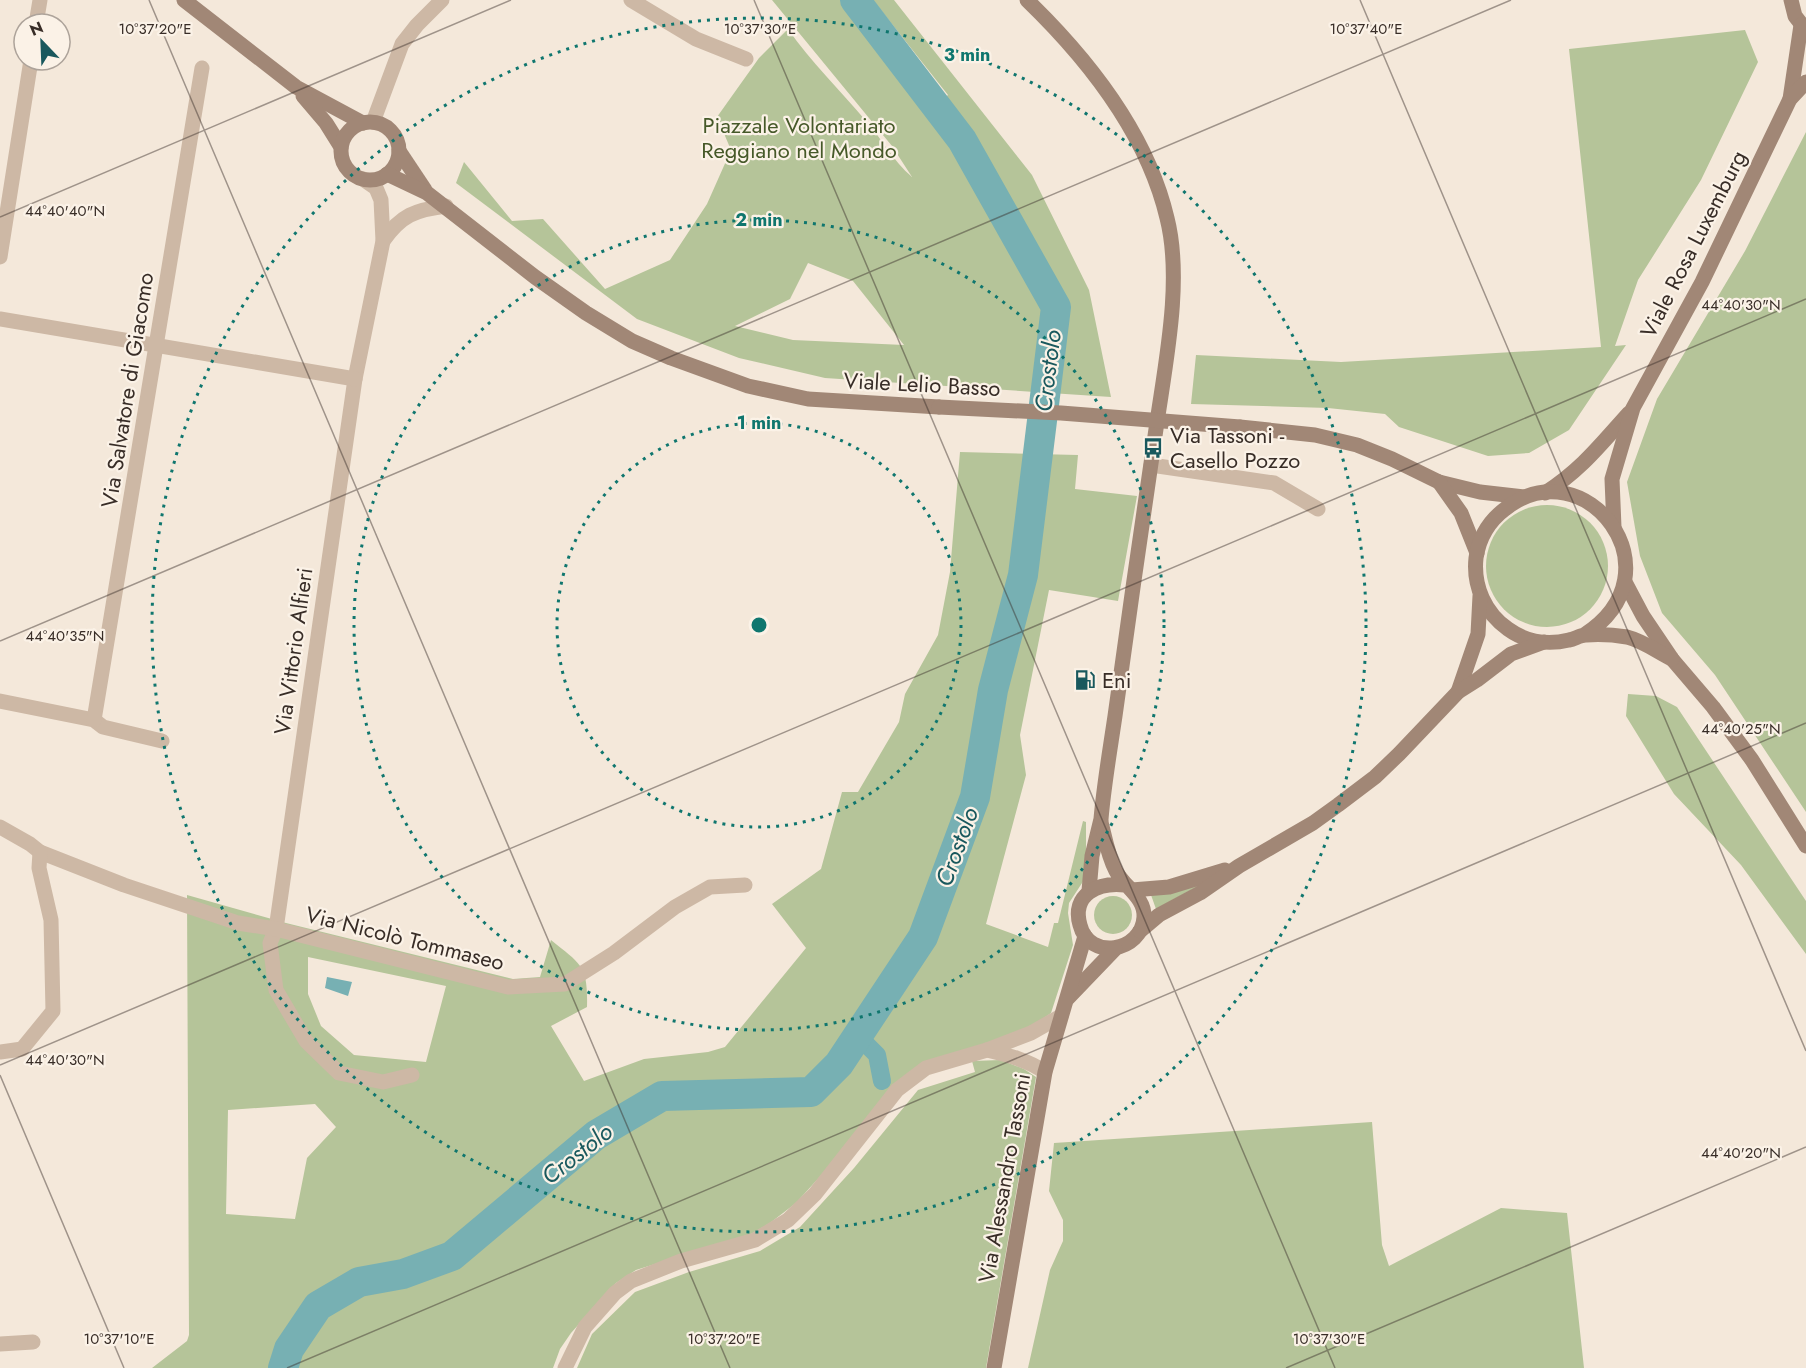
<svg xmlns="http://www.w3.org/2000/svg" width="1806" height="1368" viewBox="0 0 1806 1368" font-family="Jost,sans-serif">
  <style>
    .green { fill: #b5c499; fill-rule: evenodd }
    .water { fill: #77b0b3 }
    .lines { fill: none; stroke-linecap: round; stroke-linejoin: round }
    .canal { stroke: #77b0b3; stroke-width: 18 }
    .river { stroke: #77b0b3; stroke-width: 30 }
    .street { stroke: #cdb8a5; stroke-width: 15 }
    .secondary { stroke: #a18776; stroke-width: 15 }
    .secondary-bridge { stroke: #a18776; stroke-width: 15 }
    .ticks { fill: none; stroke: #382d27; stroke-width: 1.5; stroke-opacity: 0.45 }
    .ring { fill: none; stroke: #0f766e; stroke-width: 3; stroke-dasharray: 3 6 }
    .labels { text-anchor: middle; stroke-width: 4.5; stroke-linejoin: round; paint-order: stroke }
    .park-label { font-size: 22px; fill: #465929; stroke: #fbf2e7 }
    .street-label { font-size: 22px; fill: #382d27; stroke: #fbf2e7 }
    .poi-label { font-size: 22px; fill: #382d27; stroke: #fbf2e7; text-anchor: start }
    .water-label { font-size: 24px; font-style: italic; fill: #19585d; stroke: #fbf2e7 }
    .ticks-label { font-size: 15px; text-anchor: middle; fill: #382d27; stroke: #fbf2e7; stroke-width: 4.5; stroke-linejoin: round; paint-order: stroke }
    .centre { fill: #0f766e; stroke: #fbf2e7; stroke-width: 3 }
    .ring-label { font-size: 18px; text-anchor: middle; font-weight: bold; fill: #0f766e; stroke: #fbf2e7; stroke-width: 4.5; stroke-linejoin: round; paint-order: stroke }
  </style>
  <rect width="100%" height="100%" fill="#f4e8da"/>
  <g class="green">
    <path d="M 772,0 L 842,0 L 930,110 L 948,95 L 873,0 L 894,0 L 1032,175 L 1089,290 L 1111,397 L 825,378 L 739,358 L 637,319 L 456,183 L 464,162 L 512,221 L 543,219 L 605,289 L 670,260 L 707,204 L 731,150 L 717,117 L 759,58 L 788,29 C 811,62 840,90 866,121 C 882,139 893,161 912,177 L 892,146 ZM 808,263 L 853,281 L 904,345 L 793,340 L 735,326 L 790,299 Z"/>
    <polygon points="1745,30 1758,62 1701,180 1638,280 1615,346 1626,345 1569,430 1529,453 1488,456 1399,427 1385,414 1328,408 1191,404 1196,355 1341,362 1601,347 1569,49"/>
    <polygon points="1806,132 1806,812 1715,675 1662,613 1640,556 1627,482 1657,399 1745,251"/>
    <path d="M 960,452 L 1078,455 L 1075,489 L 1137,496 L 1118,601 L 1049,590 L 1020,735 L 1026,775 L 986,924 L 1048,947 L 1054,923 L 1058,923 L 1083,821 L 1086,822 L 1086,872 L 1084,880 L 1069,903 L 1068,913 L 1073,945 L 1051,1013 L 1030,1028 L 985,1045 L 922,1064 L 796,1203 L 770,1223 L 751,1234 L 636,1270 L 616,1283 L 571,1333 L 560,1349 L 553,1368 L 152,1368 L 187,1341 L 189,1335 L 187,895 L 286,923 L 513,979 L 540,977 L 551,940 C 582,965 588,966 587,1007 L 551,1026 L 584,1081 L 644,1059 L 708,1052 L 725,1047 L 806,948 L 772,904 L 821,869 L 842,792 L 858,792 L 899,722 L 905,694 L 938,635 L 950,572 ZM 308,957 L 446,986 L 426,1062 L 354,1055 L 321,1026 L 308,994 ZM 315,1104 L 336,1127 L 307,1158 L 295,1219 L 226,1214 L 228,1110 Z"/>
    <circle cx="1547" cy="566" r="61"/>
    <polygon points="1628,694 1656,696 1677,707 1806,901 1806,954 1741,865 1674,794 1626,716"/>
    <polygon points="1200,885 1156,909 1151,895"/>
    <circle cx="1113" cy="915" r="19"/>
    <polygon points="1001,1060 1024,1069 1036,1077 986,1368 577,1368 592,1334 635,1292 689,1272 760,1251 800,1227 854,1168 918,1090 975,1072 972,1061"/>
    <polygon points="1372,1122 1382,1245 1389,1266 1501,1208 1567,1213 1584,1368 1028,1368 1050,1270 1063,1241 1063,1220 1049,1191 1054,1143"/>
  </g>
  <polygon class="water" points="327,977 352,982 348,996 325,988"/>
  <g class="lines">
    <polyline class="canal" points="858,1036 877,1055 882,1081"/>
    <polyline class="river" points="283,1368 289,1349 318,1306 359,1282 403,1274 452,1256 596,1135 662,1096 811,1092 839,1064 923,937 975,797 993,690 1023,575 1056,307 962,140 855,0"/>
    <g class="street">
      <polyline points="631,0 696,39 746,59"/>
      <polyline points="36,24 40,0"/>
      <polyline points="373,122 402,44 417,25 442,0"/>
      <polyline points="363,179 376,188 381,200 383,241 355,379 276,929 270,943 276,990 306,1041 339,1073 383,1082 412,1075"/>
      <path d="M 383,241 C 401,215 415,210 446,206"/>
      <polyline points="0,257 31,60"/>
      <polyline points="0,319 355,379"/>
      <polyline points="1151,465 1274,483 1318,509"/>
      <polyline points="0,701 94,720 103,727 162,741"/>
      <polyline points="94,720 202,68"/>
      <polyline points="0,827 30,844 40,852 124,885 238,923 276,929 508,987 565,984 614,953 675,907 710,887 745,885"/>
      <path d="M 987,1050 C 1008,1055 1027,1060 1045,1072"/>
      <polyline points="0,1052 22,1049 53,1011 51,920 39,868 40,852"/>
      <polyline points="0,1344 33,1342"/>
      <polyline points="565,1368 585,1327 615,1293 631,1281 681,1261 755,1240 788,1220 815,1194 897,1090 926,1068 987,1050 1031,1033 1061,1016"/>
    </g>
    <g class="secondary">
      <polyline points="184,0 296,87 363,123"/>
      <path d="M 1027,0 C 1088,59 1147,133 1167,218 C 1183,281 1165,365 1156,429 C 1142,525 1128,620 1115,716 C 1110,750 1104,784 1101,819 L 1092,856 L 1089,891"/>
      <polyline points="1791,0 1795,16 1806,30"/>
      <polyline points="303,96 326,123 341,147"/>
      <polyline points="1790,99 1801,25"/>
      <circle cx="370" cy="151" r="29"/>
      <polyline points="399,151 425,190"/>
      <polyline points="387,174 427,193 535,277 586,313 632,341 671,358 748,386 808,399 939,407"/>
      <polyline points="1240,427 1315,435 1357,445 1392,459 1439,482 1480,492 1524,497"/>
      <polyline points="1439,482 1461,513 1477,553"/>
      <path d="M 1545,493 C 1582,469 1600,445 1629,413"/>
      <polyline points="1614,527 1612,479 1633,408 1702,282 1790,99 1806,82"/>
      <polyline points="1625,582 1643,616 1672,659 1713,707 1752,760 1806,846"/>
      <path d="M 1584,635 C 1683,572 1585,446 1505,509 C 1489,521 1479,538 1476,558 C 1473,586 1485,613 1508,629 C 1526,642 1548,645 1569,640 C 1575,639 1580,635 1586,635 C 1599,634 1615,635 1627,637 C 1643,641 1658,652 1672,659"/>
      <polyline points="1458,692 1478,634 1480,596"/>
      <path d="M 1101,822 C 1105,838 1108,856 1116,871 C 1124,887 1145,897 1144,917 C 1142,952 1089,961 1080,925 C 1071,894 1099,882 1125,885"/>
      <polyline points="1132,890 1169,887 1225,870"/>
      <polyline points="1140,931 1159,915 1200,893 1239,866 1313,823 1338,805 1375,777 1399,754 1458,692 1477,680 1511,654 1544,642"/>
      <polyline points="1068,998 1115,949"/>
      <polyline points="994,1368 1045,1072 1085,936"/>
    </g>
    <polyline class="secondary-bridge" points="939,407 1061,413 1240,427"/>
  </g>
  <path class="ticks" d="M 149,0 L 730,1368M 754,0 L 1335,1368M 1360,0 L 1806,1051M 0,217 L 511,0M 0,641 L 1511,0M 0,1065 L 1806,299M 0,1075 L 124,1368M 287,1368 L 1806,723M 1286,1368 L 1806,1147"/>
  <g class="ring">
    <circle cx="759" cy="625" r="202"/>
    <circle cx="759" cy="625" r="405"/>
    <circle cx="759" cy="625" r="607"/>
  </g>
  <defs>
    <g id="bus-bare" transform="scale(1.62)"><path d="M-5-6H5V4H4V6H2V4H-2V6H-4V4H-5ZM-3.5-4V0h7V-4ZM-3.5 1.2v1.5H-2V1.2ZM2 1.2v1.5H3.5V1.2Z" fill="#19585d" stroke="#fbf2e7" stroke-width="2.5" paint-order="stroke"/></g>
    <g id="fuel-bare" transform="scale(1.62)"><path d="M-5.5-6h7V0h2V4h1.3V-2.5L3-4.5l.8-.8L6-3V5H2.5V1h-1V6h-7ZM-4.2-4.7v3.2H.2V-4.7Z" fill="#19585d" stroke="#fbf2e7" stroke-width="2.5" paint-order="stroke"/></g>
  </defs>
  <g fill-rule="evenodd">
    <use href="#bus-bare" x="1153" y="448"/>
    <use href="#fuel-bare" x="1085" y="680"/>
  </g>
  <g class="labels">
    <g class="park-label">
      <text x="799" y="133">Piazzale Volontariato<tspan x="799" dy="25">Reggiano nel Mondo</tspan></text>
    </g>
    <g class="street-label">
      <text transform="translate(1693 244) rotate(-63)" y="8">Viale Rosa Luxemburg</text>
      <text transform="translate(922 384) rotate(3)" y="8">Viale Lelio Basso</text>
      <text transform="translate(127 390) rotate(-81)" y="8">Via Salvatore di Giacomo</text>
      <text transform="translate(293 651) rotate(-82)" y="8">Via Vittorio Alfieri</text>
      <text transform="translate(405 938) rotate(14)" y="8">Via Nicolò Tommaseo</text>
      <text transform="translate(1004 1178) rotate(-80)" y="8">Via Alessandro Tassoni</text>
    </g>
    <g class="poi-label">
      <text x="1170" y="443">Via Tassoni -<tspan x="1170" dy="25">Casello Pozzo</tspan></text>
      <text x="1102" y="688">Eni</text>
    </g>
    <g class="water-label">
      <text transform="translate(1048 371) rotate(-83)" y="8">Crostolo</text>
      <text transform="translate(957 847) rotate(-70)" y="8">Crostolo</text>
      <text transform="translate(577 1154) rotate(-38)" y="8">Crostolo</text>
    </g>
  </g>
  <g class="ticks-label">
    <text x="155" y="34">10°37'20"E</text>
    <text x="760" y="34">10°37'30"E</text>
    <text x="1366" y="34">10°37'40"E</text>
    <text x="65" y="216">44°40'40"N</text>
    <text x="1741" y="310">44°40'30"N</text>
    <text x="65" y="641">44°40'35"N</text>
    <text x="1741" y="734">44°40'25"N</text>
    <text x="65" y="1065">44°40'30"N</text>
    <text x="1741" y="1158">44°40'20"N</text>
    <text x="119" y="1344">10°37'10"E</text>
    <text x="724" y="1344">10°37'20"E</text>
    <text x="1329" y="1344">10°37'30"E</text>
  </g>
  <circle cx="759" cy="625" r="9" class="centre"/>
  <g class="ring-label">
    <text x="967" y="61">3 min</text>
    <text x="759" y="226">2 min</text>
    <text x="759" y="429">1 min</text>
  </g>
  <g transform="translate(42 42) rotate(337)"><circle r="28" fill="#fbf2e7" stroke="#ada39a" stroke-width="1.5"/>
  <path d="M0-4.5L10 22L0 15L-10 22Z" fill="#19585d"/>
  <text y="-9" font-size="16" font-weight="bold" text-anchor="middle" fill="#382d27">N</text>
  </g>
</svg>
